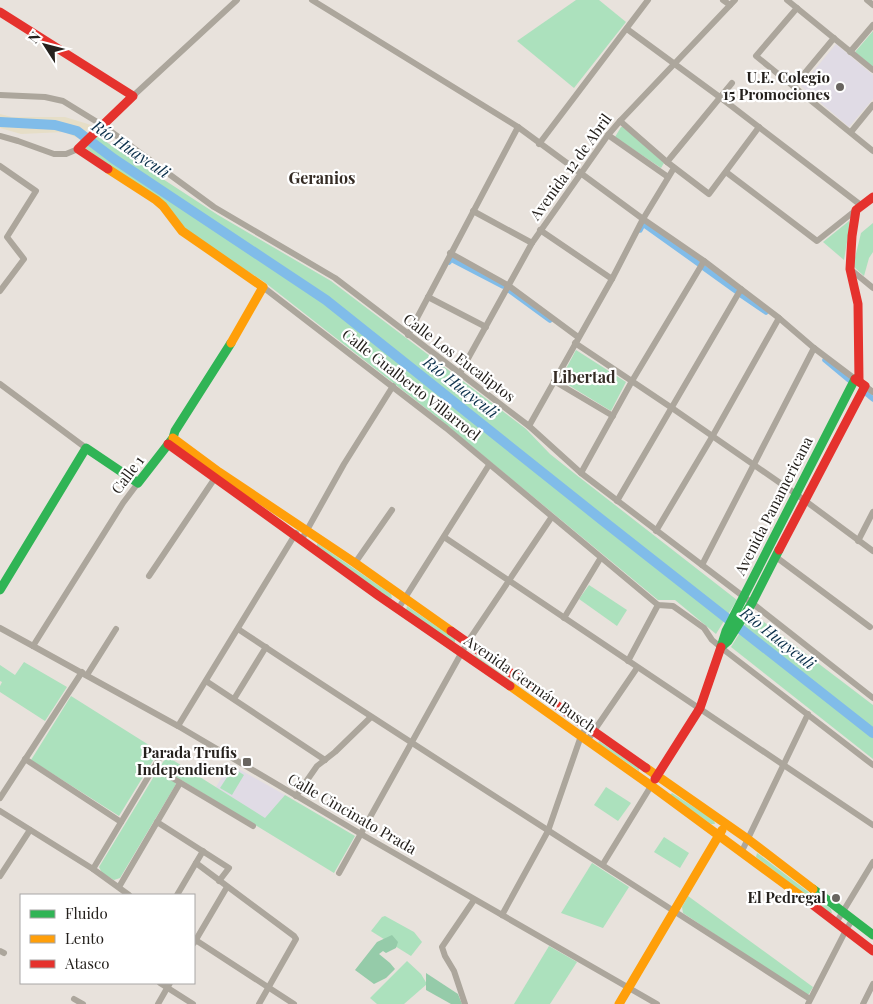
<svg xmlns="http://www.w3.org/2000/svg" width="873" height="1004" viewBox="0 0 873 1004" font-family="'Playfair Display',serif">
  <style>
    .education { fill: #e0dbe5 }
    .green { fill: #ace1bd }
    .forest { fill: #95cba9 }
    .sand { fill: #e6dec7 }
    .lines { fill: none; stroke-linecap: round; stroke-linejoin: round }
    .canal { stroke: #80bce9; stroke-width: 5.5 }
    .river { stroke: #80bce9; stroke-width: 10 }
    .street { stroke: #aca69c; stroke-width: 6 }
    .fast { stroke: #30b455; stroke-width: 9 }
    .slow { stroke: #ff9f0a; stroke-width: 9 }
    .jam { stroke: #e5322d; stroke-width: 9 }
    .poi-dot { fill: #696560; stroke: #fff; stroke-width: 2 }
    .labels { text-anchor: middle; stroke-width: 4.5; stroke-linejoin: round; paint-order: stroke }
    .poi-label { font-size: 15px; font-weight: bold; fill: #25211d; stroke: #fff; text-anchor: end }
    .street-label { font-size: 15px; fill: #25211d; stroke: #fff }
    .water-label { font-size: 16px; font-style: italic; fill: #0b304b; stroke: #fff }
    .neighbourhood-label { font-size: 16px; font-weight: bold; fill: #342b24; stroke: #fff }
  </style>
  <rect width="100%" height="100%" fill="#e8e2dc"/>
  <g class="education">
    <polygon points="836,44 873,75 873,99 849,127 801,86"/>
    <polygon points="230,764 285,795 265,819 216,787"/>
  </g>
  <g class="green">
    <polygon points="576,0 599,0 626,22 574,88 517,41"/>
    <polygon points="873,31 873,67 855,52"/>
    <polygon points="621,127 623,127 664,163 661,168 615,137"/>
    <polygon points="97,136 218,215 331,281 526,429 550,454 579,477 737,600 716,634 675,600 658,600 433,414 263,281 180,228 168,206 85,148"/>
    <polygon points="849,221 850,224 844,260 823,242"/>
    <polygon points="873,223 873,252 869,258 864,276 853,266 861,233"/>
    <polygon points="576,350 626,382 611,411 560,380"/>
    <polygon points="317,543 391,594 392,598 390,599 317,547"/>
    <polygon points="589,585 627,610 617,626 579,599"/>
    <polygon points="407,606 455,639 455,642 453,643 406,610"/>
    <polygon points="752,613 873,705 873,759 731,647"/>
    <polygon points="472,656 476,656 574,726"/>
    <polygon points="24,662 67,687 45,721 0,692 0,686 2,682 0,681 0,665 15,675"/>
    <polygon points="71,696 265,818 285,795 355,836 334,873 160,767 165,759 157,754 119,816 31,760"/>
    <polygon points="599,741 639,768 639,771 598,743"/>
    <polygon points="233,768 244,775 232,795 220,788"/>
    <polygon points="158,772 175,782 176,784 120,878 114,880 102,873 99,867 156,773"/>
    <polygon points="606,787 631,803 618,821 594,805"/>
    <polygon points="672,793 714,820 715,824 711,824 670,795"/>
    <polygon points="664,837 689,853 680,868 654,852"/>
    <polygon points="757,853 831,909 832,913 829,913 756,857"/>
    <polygon points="592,863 629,887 603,928 561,913"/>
    <polygon points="688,896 813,987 809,994 806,995 683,913 682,907"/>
    <polygon points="385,916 414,932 422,942 411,956 371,931 382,917"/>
    <polygon points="549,946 577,962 550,1004 514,1004"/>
    <polygon points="407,961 421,974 427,984 404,1004 377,1004 370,998"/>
  </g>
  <g class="forest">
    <polygon points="392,935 398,942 396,948 386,953 383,951 379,954 390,963 395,969 386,978 374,984 355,970 377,942"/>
    <polygon points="426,973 458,994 462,1004 451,1004 426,990"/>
  </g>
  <polygon class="sand" points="0,114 12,117 65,117 91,125 80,139 64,132 21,134 0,128"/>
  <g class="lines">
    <g class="canal">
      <polyline points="640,230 643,224 699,264"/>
      <polyline points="449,262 451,259 503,286"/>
      <polyline points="704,268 736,291"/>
      <polyline points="509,290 550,320"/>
      <polyline points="741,295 766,312"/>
      <polyline points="825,360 849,380"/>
      <polyline points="867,394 873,399"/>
    </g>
    <polyline class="river" points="0,122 55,125 77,131 114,159 326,300 602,520 873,733"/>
    <g class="street">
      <polyline points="312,0 518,127 643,219 704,261 779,318 814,348 855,379"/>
      <polyline points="723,0 730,5"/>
      <polyline points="787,0 873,70"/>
      <polyline points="867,0 873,5"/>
      <polyline points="797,8 756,56 873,151"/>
      <polyline points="627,29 721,98 862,206"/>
      <polyline points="850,52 873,25"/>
      <polyline points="794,86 834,38"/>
      <polyline points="0,95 45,97 63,101 102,125 214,207 335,278 529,426 581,473 752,603 873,698"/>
      <polyline points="133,96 237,0"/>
      <polyline points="620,121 667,162 709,194 759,127"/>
      <polyline points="851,132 873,105"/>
      <polyline points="608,135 668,177"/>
      <polyline points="0,136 18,141 54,154 66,154 78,149"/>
      <polyline points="539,144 648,0"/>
      <polyline points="667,162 732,83"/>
      <polyline points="0,166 36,191 7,237 24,259 0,291"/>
      <polyline points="726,172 817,241 856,210"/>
      <polyline points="473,211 532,243"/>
      <polyline points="540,230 612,279"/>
      <polyline points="450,253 509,286 578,337"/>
      <polyline points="850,269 873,288"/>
      <polyline points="263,287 446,428 658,605 673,606 704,628 712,640 728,653 873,765"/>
      <polyline points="428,297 486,327"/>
      <polyline points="408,335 518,127"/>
      <polyline points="575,343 672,408 796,494 873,551"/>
      <polyline points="460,373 532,243 608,135 620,121 735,0"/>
      <polyline points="554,381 613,416"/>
      <polyline points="0,384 86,448"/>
      <polyline points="865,386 873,392"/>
      <polyline points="529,426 612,279 643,219 674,168"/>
      <polyline points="581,473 632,381 704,261"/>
      <polyline points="617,501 741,289"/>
      <polyline points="656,531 712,437 779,318"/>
      <polyline points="444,537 873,825"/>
      <polyline points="302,539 344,464 393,386"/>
      <polyline points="858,541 873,512"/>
      <polyline points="776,557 870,627"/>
      <polyline points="355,563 392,510"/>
      <polyline points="702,565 814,348"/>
      <polyline points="149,576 217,475"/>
      <polyline points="398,609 489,465"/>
      <polyline points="564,618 600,559"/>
      <polyline points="0,628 33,646 123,503 138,483"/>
      <path d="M 238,629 C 427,755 620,875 810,999"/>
      <polyline points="33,646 178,726 361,834 657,1004"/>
      <polyline points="628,661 658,605"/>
      <polyline points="87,675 116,629"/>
      <polyline points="206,681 325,760"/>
      <polyline points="234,699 266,647"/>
      <polyline points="178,726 296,533"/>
      <polyline points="587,741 637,668"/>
      <polyline points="25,759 121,822"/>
      <polyline points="154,767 253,826"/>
      <polyline points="296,796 317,766 335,752 371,717"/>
      <polyline points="0,798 82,672"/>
      <polyline points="0,811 93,869 129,895"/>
      <polyline points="157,822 229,868 219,881"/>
      <polyline points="742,851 808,714"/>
      <polyline points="196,863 294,936 296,939 259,1004"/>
      <polyline points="603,864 651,786"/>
      <polyline points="93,869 159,759"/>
      <polyline points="339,873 467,643 551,518"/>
      <polyline points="0,876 30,830"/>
      <polyline points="119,887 180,783"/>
      <polyline points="177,895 203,851"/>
      <polyline points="502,915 548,831 581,736 587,726"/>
      <polyline points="836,923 873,862"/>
      <polyline points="194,939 294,1004"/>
      <polyline points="194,943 227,887"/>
      <polyline points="0,951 4,953"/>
      <polyline points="160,983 193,1004"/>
      <polyline points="74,999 83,1004"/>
      <polyline points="158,1004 170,983"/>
      <polyline points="465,1004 454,971 445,956 442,947 474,900"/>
      <polyline points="808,1004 846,930 852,920"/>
      <polyline points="863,1004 873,984"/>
    </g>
    <g class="fast">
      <polyline points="779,550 752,603 728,641 721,647 726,631 855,379"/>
      <polyline points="0,590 86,448 138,483 173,438 175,431 231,343"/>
      <polyline points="813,889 873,935"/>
    </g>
    <g class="slow">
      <polyline points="108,169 156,200 163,206 182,231 263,287 231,343"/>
      <polyline points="173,438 219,472 355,563 451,631"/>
      <polyline points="510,686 653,787 809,902"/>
      <polyline points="646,768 749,840 813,889"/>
      <polyline points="619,1004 722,830"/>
    </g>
    <g class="jam">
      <polyline points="0,12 133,96 78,149 108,169"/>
      <polyline points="859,381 858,304 850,269 852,236 856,210 873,197"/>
      <polyline points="168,444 379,596 510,686"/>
      <polyline points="779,550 865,386 855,379"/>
      <polyline points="451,631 646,768"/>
      <polyline points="655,779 700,708 721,647"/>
      <polyline points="809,902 873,951"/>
    </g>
  </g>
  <g class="poi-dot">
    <circle cx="840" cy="87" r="5"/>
    <rect x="242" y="757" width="10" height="10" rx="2.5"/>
    <circle cx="836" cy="898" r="5"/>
  </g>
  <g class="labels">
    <g class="poi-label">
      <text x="830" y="83">U.E. Colegio<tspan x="830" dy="17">15 Promociones</tspan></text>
      <text x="237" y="758">Parada Trufis<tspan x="237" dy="17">Independiente</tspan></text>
      <text x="826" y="903">El Pedregal</text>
    </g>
    <g class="street-label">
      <text transform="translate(571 167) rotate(-54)" y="5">Avenida 12 de Abril</text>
      <text transform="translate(459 358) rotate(37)" y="5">Calle Los Eucaliptos</text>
      <text transform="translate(411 385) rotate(38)" y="5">Calle Gualberto Villarroel</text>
      <text transform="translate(128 475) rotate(-53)" y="5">Calle 1</text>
      <text transform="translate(774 506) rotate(-63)" y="5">Avenida Panamericana</text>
      <text transform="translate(530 684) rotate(35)" y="5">Avenida Germán Busch</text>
      <text transform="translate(352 814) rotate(30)" y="5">Calle Cincinato Prada</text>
    </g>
    <g class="water-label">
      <text transform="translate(131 149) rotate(34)" y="6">Río Huayculi</text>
      <text transform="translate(461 387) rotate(38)" y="6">Río Huayculi</text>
      <text transform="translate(778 638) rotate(38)" y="6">Río Huayculi</text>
    </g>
    <g class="neighbourhood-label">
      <text x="322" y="184">Geranios</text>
      <text x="584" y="383">Libertad</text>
    </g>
  </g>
  <rect x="20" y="894" width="175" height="90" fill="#ffffff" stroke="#a8a6a5"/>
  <rect x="30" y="910" width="25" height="8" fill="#30b455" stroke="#a8a6a5"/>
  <text x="65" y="919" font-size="15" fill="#25211d">Fluido</text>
  <rect x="30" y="935" width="25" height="8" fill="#ff9f0a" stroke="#a8a6a5"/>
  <text x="65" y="944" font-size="15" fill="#25211d">Lento</text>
  <rect x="30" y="960" width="25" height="8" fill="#e5322d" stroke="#a8a6a5"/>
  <text x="65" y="969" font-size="15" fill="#25211d">Atasco</text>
  <g transform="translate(45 45) rotate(306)" stroke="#ffffff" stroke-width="4" paint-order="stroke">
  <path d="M0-4L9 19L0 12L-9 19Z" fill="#25211d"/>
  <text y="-8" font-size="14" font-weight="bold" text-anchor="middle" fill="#25211d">N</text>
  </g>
</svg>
